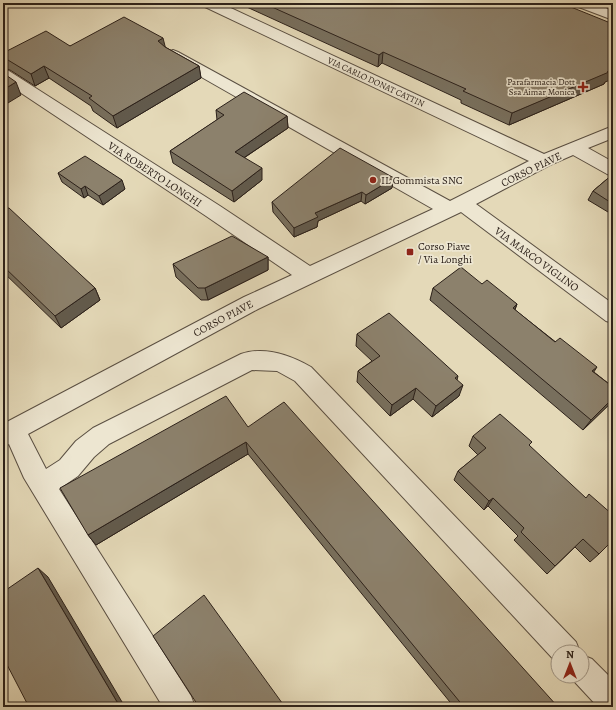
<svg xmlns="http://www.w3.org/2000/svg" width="616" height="710" viewBox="0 0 616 710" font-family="Alegreya,serif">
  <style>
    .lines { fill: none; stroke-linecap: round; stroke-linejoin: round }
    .minor-casing { stroke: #5a4f42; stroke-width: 2 }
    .minor { fill: #ede6d1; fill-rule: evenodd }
    .wall { fill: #786f5d; stroke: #2c211a }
    .shaded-wall { fill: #625a4c; stroke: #2c211a }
    .building { fill: #8c816c; stroke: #2c211a }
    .poi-dot { fill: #8f2418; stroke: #ede6d1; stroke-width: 1.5 }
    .labels { text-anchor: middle; stroke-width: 3.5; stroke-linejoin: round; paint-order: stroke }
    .far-street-label { font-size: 9px; fill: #2c211a; stroke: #ede6d1 }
    .far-poi-label { font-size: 9px; fill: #2c211a; stroke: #ede6d1; text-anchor: end }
    .street-label { font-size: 11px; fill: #2c211a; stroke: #ede6d1 }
    .poi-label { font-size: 11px; fill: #2c211a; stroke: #ede6d1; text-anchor: start }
  </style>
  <rect width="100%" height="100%" fill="#e4d9b8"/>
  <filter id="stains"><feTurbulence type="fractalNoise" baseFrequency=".005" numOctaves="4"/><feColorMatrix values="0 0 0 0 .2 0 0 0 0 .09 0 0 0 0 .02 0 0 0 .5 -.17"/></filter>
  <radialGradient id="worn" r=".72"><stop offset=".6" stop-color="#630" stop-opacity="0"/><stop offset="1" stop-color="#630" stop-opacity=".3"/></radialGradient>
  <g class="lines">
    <g class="minor-casing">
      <g id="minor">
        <path d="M 201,3 L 220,3 L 544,154 L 613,126 L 613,138 L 588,148 L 613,162 L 613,176 L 607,174 L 573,155 L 550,165 L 476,204 L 613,304 L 613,323 L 606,321 L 461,212 L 258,309 L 28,434 L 46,469 L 60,460 L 76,441 L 93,428 L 241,354 C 265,346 290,355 311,367 L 576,642 L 580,652 L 558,652 L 558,663 L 556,662 L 295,381 L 277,371 L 252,370 L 109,444 L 94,457 L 78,476 L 59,489 L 191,696 L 195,707 L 163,707 L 24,478 L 9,444 L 3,447 L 3,424 L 244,297 L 292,275 L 206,216 L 3,81 L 3,69 L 9,71 L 220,206 L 310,266 L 433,209 L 168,58 L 165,55 L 168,52 L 173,50 L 178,52 L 450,201 L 529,161 L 203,6 Z"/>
        <polygon points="574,3 594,3 613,11 613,20 576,6"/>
        <polygon points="582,655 592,659 613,680 613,707 598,707 572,679 570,676 582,676"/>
      </g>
    </g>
    <use href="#minor" class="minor"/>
  </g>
  <g class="wall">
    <polygon points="238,3 561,3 605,82 604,84 509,125 461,103 461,100 382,63 378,67"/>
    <polygon points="70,46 165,47 199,66 201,78 117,128 93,111 91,106 49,78 35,86 10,70 4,68 3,66 3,53"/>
    <polygon points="216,110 287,116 288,128 244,158 262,180 234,202 173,163 170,151 217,120"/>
    <polygon points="58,173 125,189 103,205 88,195 84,198 62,182"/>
    <polygon points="613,174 613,215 588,200 593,191"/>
    <polygon points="392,188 365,204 361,201 318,221 317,227 294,237 273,212 272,202"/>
    <polygon points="3,208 95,288 100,300 61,328 3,272"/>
    <polygon points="268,257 268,270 208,300 201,300 176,277 173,264"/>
    <polygon points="482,284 517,304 515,310 613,387 613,400 583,430 430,300 433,288"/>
    <polygon points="357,334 458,376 457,380 459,396 432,417 413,399 390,416 357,382 358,371 372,361 356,346"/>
    <polygon points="248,427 558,707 454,707 248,454 96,545 88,535"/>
    <polygon points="473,436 530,446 599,554 590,562 575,547 547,574 514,540 518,536 488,506 484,510 454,480 458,471 478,455 469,446"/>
  </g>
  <g class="shaded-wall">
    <polygon points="163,38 166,50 158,41"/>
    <polygon points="383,52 382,63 378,67 379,55"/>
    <polygon points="44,66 49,78 35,86 31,74"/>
    <polygon points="199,66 201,78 117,128 113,116"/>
    <polygon points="613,69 613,79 605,82 604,84 509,125 512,113"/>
    <polygon points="16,82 21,95 3,106 3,90"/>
    <polygon points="287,116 288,128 236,163 235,152"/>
    <polygon points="262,168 262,180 234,202 232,191"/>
    <polygon points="394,178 392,188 365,204 366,195"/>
    <polygon points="122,180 125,189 103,205 99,196"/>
    <polygon points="85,186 88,195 84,198 81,189"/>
    <polygon points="362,192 361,201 318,221 317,227 294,237 294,228 315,213"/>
    <polygon points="268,257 268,270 208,300 205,288"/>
    <polygon points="95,288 100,300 61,328 55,316"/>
    <polygon points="517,304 512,316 513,308"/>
    <polygon points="597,367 590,378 592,371"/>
    <polygon points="463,385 459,396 432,417 436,406"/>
    <polygon points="416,388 413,399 390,416 392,405"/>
    <polygon points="613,398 613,400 611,403 583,430 591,420"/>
    <polygon points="246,442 248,454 96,545 88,535"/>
    <polygon points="493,498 488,506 484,510 489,501"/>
    <polygon points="38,568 48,577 125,707 120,707"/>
  </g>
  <g class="building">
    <polygon points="263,3 561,3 613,24 613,69 607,72 609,72 512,113 463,91 466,89 383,52 379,55"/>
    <polygon points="124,17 163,38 158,41 165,47 199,66 113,116 89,98 92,96 44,66 31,74 3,57 3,53 46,31 70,46"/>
    <polygon points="3,73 16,82 3,90"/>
    <polygon points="244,92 287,116 235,152 262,168 232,191 170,151 224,115 216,110"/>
    <polygon points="340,148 394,178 366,195 362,192 315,213 318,217 294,228 272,202"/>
    <polygon points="85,156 122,180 99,196 85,186 81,189 58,173"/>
    <polygon points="613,174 613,204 593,191"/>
    <polygon points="3,208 9,208 95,288 55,316 3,266"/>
    <polygon points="232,236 268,257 205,288 198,288 173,264"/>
    <polygon points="461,267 482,284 487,280 517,304 513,308 555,342 560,338 597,367 592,371 613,387 613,398 591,420 433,288"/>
    <polygon points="389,313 458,376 455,378 463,385 436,406 416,388 392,405 358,371 380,356 357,334"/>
    <polygon points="226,396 248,427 284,402 558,707 464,707 246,442 88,535 60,488"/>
    <polygon points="500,414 532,442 529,445 586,498 589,494 613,515 613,540 599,554 583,539 555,566 521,532 524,528 493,498 489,501 458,471 486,448 473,436"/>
    <polygon points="38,568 120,707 29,707 3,657 3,592"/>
    <polygon points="204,595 285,707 199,707 153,636"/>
  </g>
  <g class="poi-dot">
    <path d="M581 81h4v4h4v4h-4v4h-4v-4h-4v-4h4z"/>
    <circle cx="373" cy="180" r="4"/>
    <rect x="406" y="248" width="8" height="8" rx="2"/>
  </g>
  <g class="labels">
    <g class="far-street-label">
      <text transform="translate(376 82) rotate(25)" y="3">VIA CARLO DONAT CATTIN</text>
    </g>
    <g class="far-poi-label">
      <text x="575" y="85">Parafarmacia Dott<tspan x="575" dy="10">Ssa Aimar Monica</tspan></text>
    </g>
    <g class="street-label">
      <text transform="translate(531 169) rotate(-26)" y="4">CORSO PIAVE</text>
      <text transform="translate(155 174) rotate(33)" y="4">VIA ROBERTO LONGHI</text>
      <text transform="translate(537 259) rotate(36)" y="4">VIA MARCO VIGLINO</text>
      <text transform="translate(223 318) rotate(-28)" y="4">CORSO PIAVE</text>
    </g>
    <g class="poi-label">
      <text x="381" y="184">IL Gommista SNC</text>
      <text x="418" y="250">Corso Piave<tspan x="418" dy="13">/ Via Longhi</tspan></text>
    </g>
  </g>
  <rect width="616" height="710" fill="none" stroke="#e4d9b8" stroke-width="16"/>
  <rect x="4" y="4" width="608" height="702" fill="none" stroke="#2c211a" stroke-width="2"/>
  <rect x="8" y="8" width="600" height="694" fill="none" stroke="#2c211a"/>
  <g transform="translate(570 664)"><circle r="19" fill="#ede6d1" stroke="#a09788"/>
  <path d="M0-3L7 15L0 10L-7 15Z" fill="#8f2418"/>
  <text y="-6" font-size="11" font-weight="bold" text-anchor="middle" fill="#2c211a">N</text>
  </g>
  <rect width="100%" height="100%" filter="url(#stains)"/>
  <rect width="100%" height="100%" fill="url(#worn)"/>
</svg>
